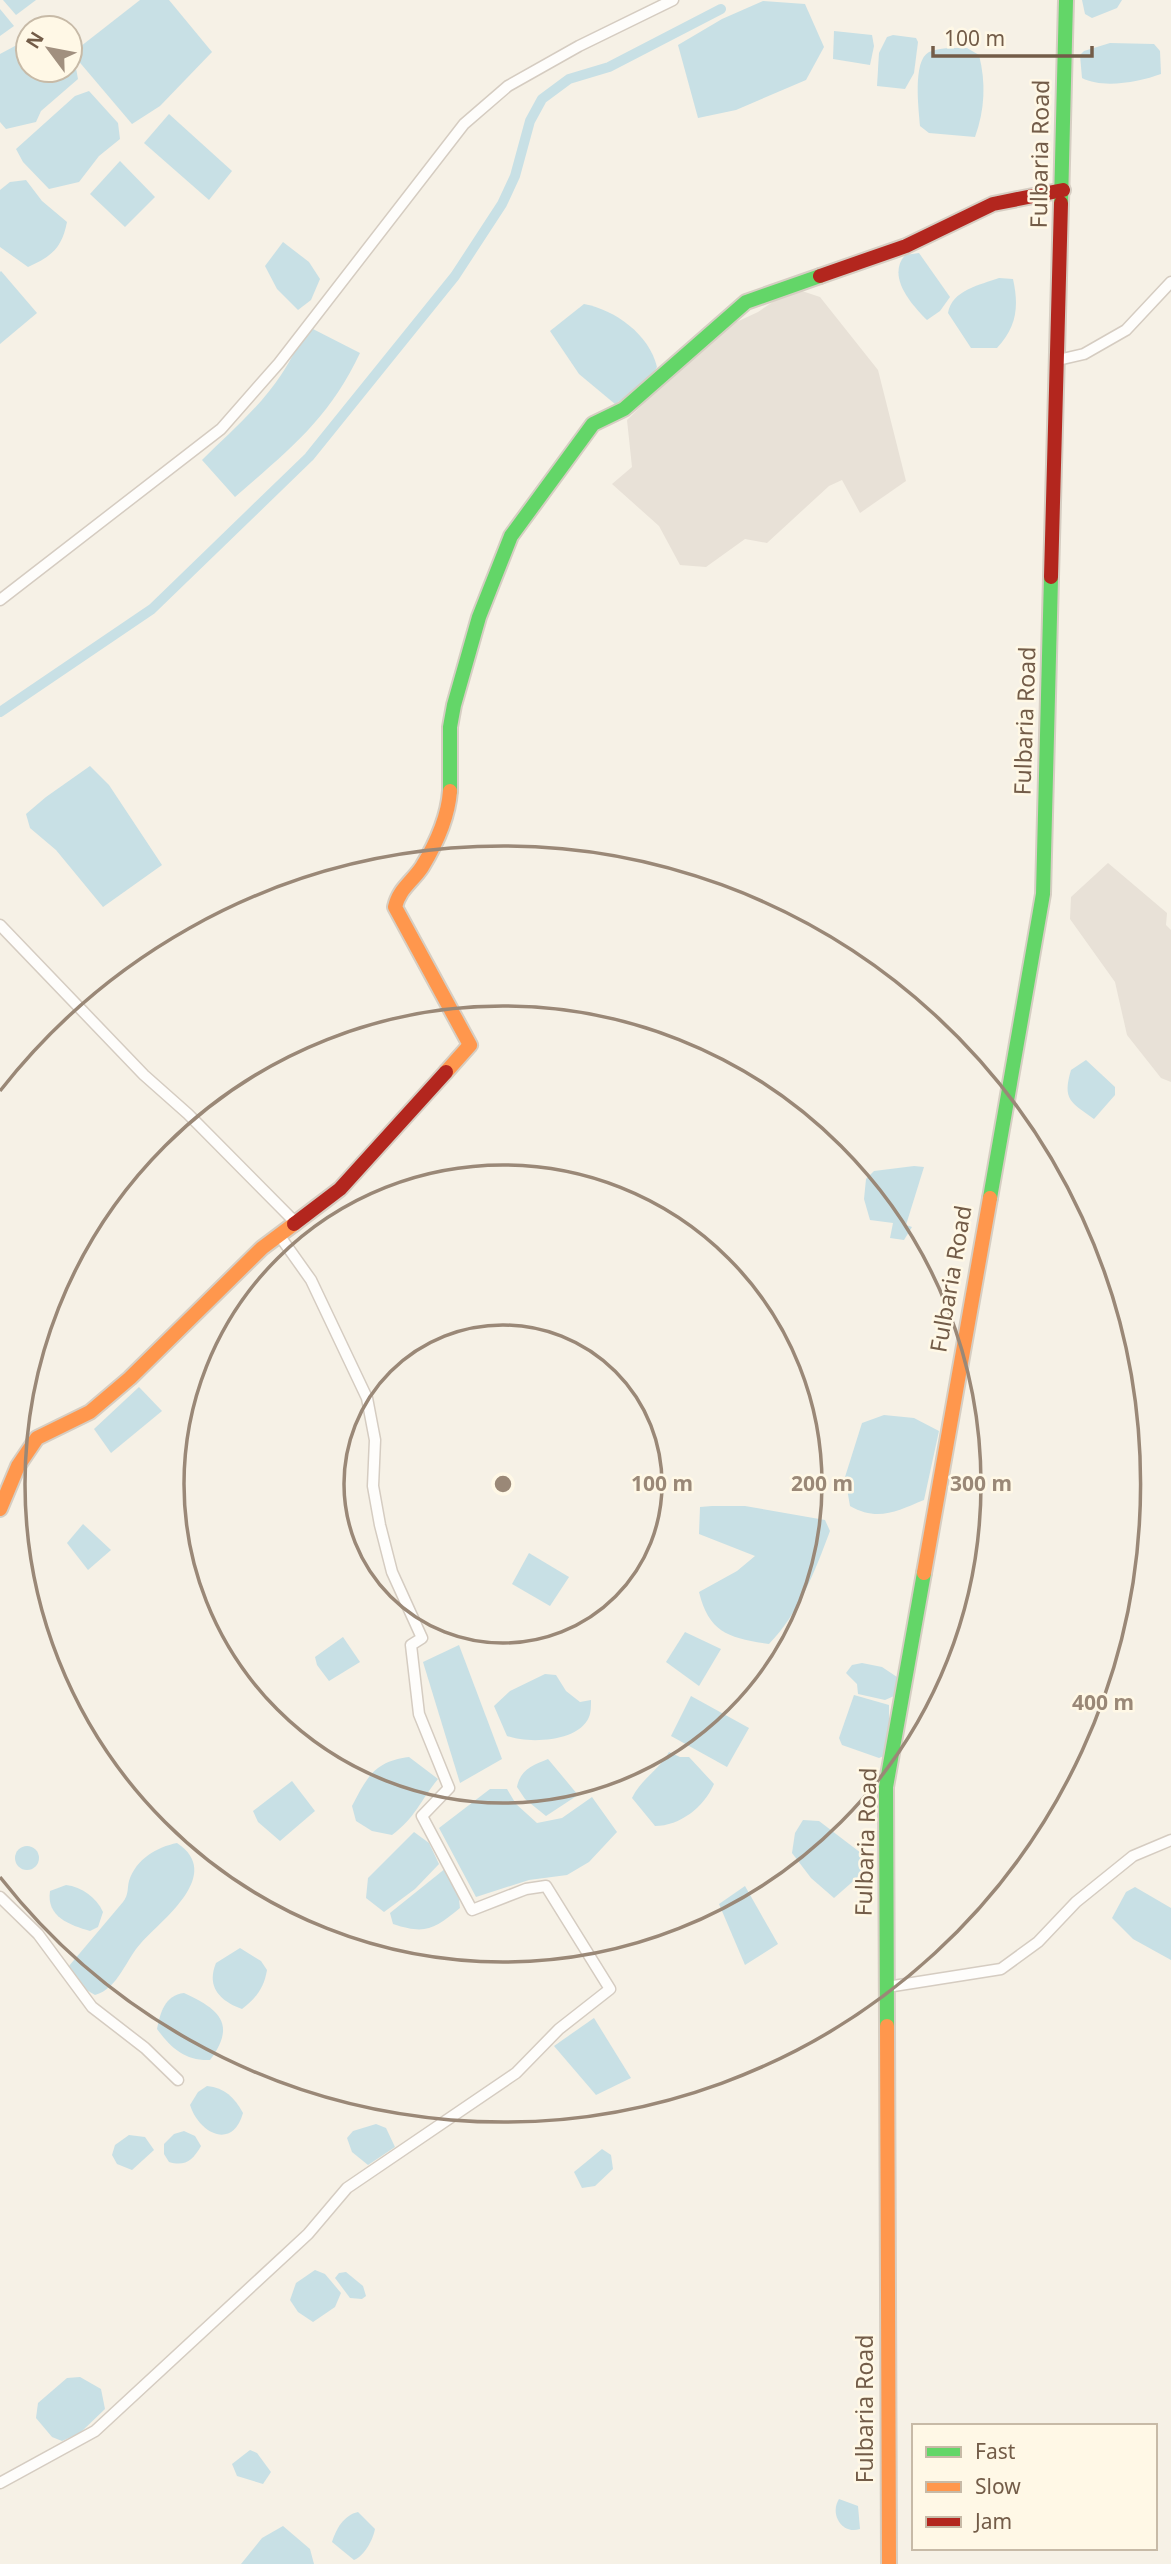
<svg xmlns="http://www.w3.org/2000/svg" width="1171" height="2564" viewBox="0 0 1171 2564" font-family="'Noto Sans',sans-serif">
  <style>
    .industrial { fill: #e8e1d7 }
    .water { fill: #c8e0e5 }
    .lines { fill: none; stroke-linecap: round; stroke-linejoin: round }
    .canal { stroke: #c8e0e5; stroke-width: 10 }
    .street-casing { stroke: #d5ccc1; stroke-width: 13 }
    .fast-casing { stroke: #d6cec3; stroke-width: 18 }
    .slow-casing { stroke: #d6cec3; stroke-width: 18 }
    .jam-casing { stroke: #d6cec3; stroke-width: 18 }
    .street { stroke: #fefdfb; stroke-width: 10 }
    .fast { stroke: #63d668; stroke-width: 14 }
    .slow { stroke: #ff974d; stroke-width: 14 }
    .jam { stroke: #b3261e; stroke-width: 14 }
    .ring { fill: none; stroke: #9a8877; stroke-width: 3.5 }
    .labels { text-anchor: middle; stroke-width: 5; stroke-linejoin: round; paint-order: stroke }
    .street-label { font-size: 23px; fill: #735c48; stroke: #fff8e6 }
    .centre { fill: #9a8877; stroke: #fff8e6; stroke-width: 3.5 }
    .ring-label { font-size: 21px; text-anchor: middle; font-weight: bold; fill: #9a8877; stroke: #fff8e6; stroke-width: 5; stroke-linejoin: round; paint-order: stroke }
  </style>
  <rect width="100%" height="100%" fill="#f6f1e6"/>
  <g class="industrial">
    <polygon points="793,288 820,297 878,370 906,481 860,513 842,480 829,486 767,543 745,539 706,567 680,565 659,526 612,484 632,467 627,420 715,332 758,312"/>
    <polygon points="1108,863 1167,913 1166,925 1171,930 1171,1082 1161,1078 1127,1035 1115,982 1070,919 1071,897"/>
  </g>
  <g class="water">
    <polygon points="3,0 36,0 16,15"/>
    <polygon points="140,0 169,0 212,52 160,106 132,124 76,58 76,50"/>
    <polygon points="1082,0 1122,0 1117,8 1092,18 1085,14"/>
    <polygon points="763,1 805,4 824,47 806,80 736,110 698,118 678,45 722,19"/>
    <polygon points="0,9 14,26 0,36"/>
    <polygon points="834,31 872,35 874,46 870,65 833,59"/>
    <polygon points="893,35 916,38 918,42 914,73 905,89 877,86 879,53 887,37"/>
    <polygon points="28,39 28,70 70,70 70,57 75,63 78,79 41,111 36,122 6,129 0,122 0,54"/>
    <path d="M 1110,43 L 1154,44 L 1160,51 L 1161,74 C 1139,82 1103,89 1082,78 L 1080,55 L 1084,51 Z"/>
    <path d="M 967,48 L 979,55 C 986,82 985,110 975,137 L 929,133 L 920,126 C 919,110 912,61 929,52 C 940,47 955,48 967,48 Z"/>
    <polygon points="89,91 118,123 120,139 99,156 79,182 49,189 23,162 16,149 75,96"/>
    <polygon points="169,114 232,171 209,200 144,143"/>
    <polygon points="120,161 155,197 125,227 90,194"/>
    <path d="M 26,180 L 42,201 L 67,222 C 62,248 52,256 28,267 L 0,247 L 0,190 L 10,182 Z"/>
    <polygon points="283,242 309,262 320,279 311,300 298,310 277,289 265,266"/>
    <path d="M 919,253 L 950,297 L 940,311 L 927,320 C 910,303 887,276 905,255 Z"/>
    <polygon points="1,271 37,313 0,344 0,272"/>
    <path d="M 999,278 L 1013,279 C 1019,306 1017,327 997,348 L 971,348 L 948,313 C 952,290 980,285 999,278 Z"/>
    <path d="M 584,304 C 615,310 649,334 657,367 L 648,382 L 615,404 L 579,374 L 550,331 Z"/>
    <path d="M 311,328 L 360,353 C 329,419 289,450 235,497 L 202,460 C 229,433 260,407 281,375 C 292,359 298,343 311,328 Z"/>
    <polygon points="90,766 109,785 162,865 103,907 56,850 30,828 26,814 46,797"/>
    <path d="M 1086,1060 L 1115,1087 L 1115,1095 L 1094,1119 C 1071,1102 1062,1100 1071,1070 Z"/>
    <polygon points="914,1166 924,1167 906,1225 912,1227 904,1240 890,1238 893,1223 870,1220 864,1199 866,1179 874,1171"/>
    <polygon points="139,1387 162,1411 111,1453 94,1429"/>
    <path d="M 884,1415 L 914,1418 L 939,1431 L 924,1500 C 897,1511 878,1522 850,1506 L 845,1477 L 862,1423 Z"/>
    <path d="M 712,1506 L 745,1506 L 825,1520 L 830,1531 C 815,1571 799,1613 769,1644 C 729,1638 709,1633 699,1592 L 737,1571 L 755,1556 L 699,1534 L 700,1507 Z"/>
    <polygon points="83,1524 111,1550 88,1570 67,1543"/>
    <polygon points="529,1553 569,1577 550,1606 512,1584"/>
    <polygon points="685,1632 721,1649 699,1686 666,1662"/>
    <polygon points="343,1637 360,1662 329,1681 317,1665 315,1657"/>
    <polygon points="459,1645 502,1759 460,1783 423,1662"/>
    <polygon points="862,1663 882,1667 900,1679 901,1693 885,1700 858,1694 857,1684 846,1673 852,1665"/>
    <path d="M 545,1674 L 556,1675 L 566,1691 L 580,1702 L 591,1700 C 591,1705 591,1713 589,1717 C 579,1742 528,1744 507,1736 L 494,1706 L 510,1691 Z"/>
    <polygon points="854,1695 889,1705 889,1754 879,1758 842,1745 839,1738"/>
    <polygon points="691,1696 749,1728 727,1767 671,1736"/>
    <path d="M 669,1752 L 680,1757 L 689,1757 L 714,1784 C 704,1807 680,1826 655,1826 L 632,1798 C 641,1779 659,1770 669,1752 Z"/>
    <path d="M 409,1757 L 438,1779 C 420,1801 416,1817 392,1835 L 372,1831 L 356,1821 L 352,1806 C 367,1777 375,1761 409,1757 Z"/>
    <path d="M 548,1759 L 578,1795 L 546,1816 L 525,1799 L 517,1787 C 520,1770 533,1765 548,1759 Z"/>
    <polygon points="292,1781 315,1811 280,1841 258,1822 253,1811"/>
    <polygon points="490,1789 507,1789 516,1804 537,1823 562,1818 592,1797 617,1832 589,1862 567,1875 529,1880 476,1897 439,1828"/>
    <polygon points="803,1820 819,1821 874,1863 834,1898 811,1878 792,1853 795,1833"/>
    <polygon points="414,1832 429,1843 439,1864 415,1889 384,1912 366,1898 368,1878"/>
    <path d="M 177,1843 C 224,1874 163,1919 141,1943 C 126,1959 118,1989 95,1995 C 82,1988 74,1980 69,1966 L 123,1902 C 129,1894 127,1889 129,1881 C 136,1859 157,1847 177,1843 Z"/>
    <circle cx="27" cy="1858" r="12"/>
    <path d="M 446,1868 L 458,1890 L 460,1908 C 434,1929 426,1935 393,1924 L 390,1913 Z"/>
    <path d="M 66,1885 C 82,1887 96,1897 103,1912 L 98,1927 L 90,1931 C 70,1925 46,1917 50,1891 Z"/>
    <polygon points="745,1886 778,1944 745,1965 719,1904"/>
    <polygon points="1135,1887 1171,1908 1171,1960 1133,1939 1112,1918 1126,1892"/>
    <path d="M 240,1948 L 261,1961 L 267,1970 C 264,1988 256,1998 242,2009 C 220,2001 206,1987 216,1963 Z"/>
    <path d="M 184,1993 C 219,2009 237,2024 210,2060 C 185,2061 171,2048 157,2029 C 160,2013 165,1995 184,1993 Z"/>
    <polygon points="594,2018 631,2078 596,2095 554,2046"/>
    <path d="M 207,2086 C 225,2088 234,2097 243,2113 C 232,2151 199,2133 190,2105 L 198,2092 Z"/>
    <polygon points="376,2124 386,2128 395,2147 368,2165 352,2152 347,2138 353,2131"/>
    <path d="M 184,2131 L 195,2136 L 201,2146 C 193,2160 185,2167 169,2162 L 164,2154 L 164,2144 L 174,2134 Z"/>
    <polygon points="129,2135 145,2137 154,2150 132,2170 117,2164 112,2155 115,2145"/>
    <polygon points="602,2149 611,2155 613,2169 595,2186 582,2188 574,2172"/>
    <polygon points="315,2270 325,2274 341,2293 335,2307 313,2322 298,2312 290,2300 296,2283"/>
    <polygon points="346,2272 363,2286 366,2296 362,2299 350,2298 335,2278 339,2273"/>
    <polygon points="80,2377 101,2389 105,2409 80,2433 62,2441 52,2437 36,2418 38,2403 67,2378"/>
    <polygon points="250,2450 257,2453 271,2472 263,2484 237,2476 232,2464"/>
    <path d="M 839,2499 L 858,2506 L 860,2529 C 843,2535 829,2515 839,2499 Z"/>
    <path d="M 358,2512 L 375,2529 C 373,2540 364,2556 354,2560 L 332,2542 C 336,2529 344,2515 358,2512 Z"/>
    <polygon points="283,2526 310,2549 314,2564 241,2564 262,2538"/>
  </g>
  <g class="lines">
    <polyline class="canal" points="0,712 152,609 309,457 455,276 502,204 515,176 530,121 542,99 569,79 609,67 721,9"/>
    <g class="street-casing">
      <g id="street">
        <polyline points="1058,360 1084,354 1126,330 1171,282"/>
        <polyline points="0,600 221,429 279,363 464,124 508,86 579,46 673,0"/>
        <polyline points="0,925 144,1075 188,1114 296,1223"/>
        <polyline points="0,1897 38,1934 92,2007 145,2048 178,2080"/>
        <polyline points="887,1987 1001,1969 1038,1942 1076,1902 1133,1856 1171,1840"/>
        <polyline points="0,2483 95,2431 308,2234 347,2188 516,2073 559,2029 610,1989 546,1886 526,1889 472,1910 422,1816 449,1788 419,1714 411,1645 422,1638 392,1572 380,1525 373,1486 375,1440 367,1398 311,1280 279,1235"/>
      </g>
    </g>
    <g class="fast-casing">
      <g id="fast">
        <polyline points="1061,203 1066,0"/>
        <polyline points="450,791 450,727 454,705 479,617 511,536 593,424 624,409 746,302 820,276"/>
        <polyline points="990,1198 1043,894 1051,577"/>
        <polyline points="887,2026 886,1787 924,1573"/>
      </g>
    </g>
    <g class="slow-casing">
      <g id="slow">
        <path d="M 446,1072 L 470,1045 L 395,907 C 399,889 412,882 422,867 C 436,844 448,818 450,791"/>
        <polyline points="0,1509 18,1466 37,1438 90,1412 130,1378 262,1248 294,1224"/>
        <polyline points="924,1573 990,1198"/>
        <polyline points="887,2026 889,2564"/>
      </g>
    </g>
    <g class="jam-casing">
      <g id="jam">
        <polyline points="820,276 906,246 993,204 1063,190"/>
        <polyline points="1051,577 1061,203"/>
        <polyline points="294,1224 340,1189 446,1072"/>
      </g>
    </g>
    <use href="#street" class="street"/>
    <use href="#fast" class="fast"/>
    <use href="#slow" class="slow"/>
    <use href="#jam" class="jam"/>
  </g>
  <g class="ring">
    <circle cx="503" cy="1484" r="159"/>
    <circle cx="503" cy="1484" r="319"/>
    <circle cx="503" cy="1484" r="478"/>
    <path d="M0 1091A638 638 0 1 1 0 1877"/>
  </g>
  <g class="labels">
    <g class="street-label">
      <text transform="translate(1040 154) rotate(-89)" y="8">Fulbaria Road</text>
      <text transform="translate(1025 721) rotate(-88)" y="8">Fulbaria Road</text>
      <text transform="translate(951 1279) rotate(-80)" y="8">Fulbaria Road</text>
      <text transform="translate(866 1842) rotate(-88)" y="8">Fulbaria Road</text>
      <text transform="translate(865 2409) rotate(-90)" y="8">Fulbaria Road</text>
    </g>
  </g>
  <circle cx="503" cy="1484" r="10" class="centre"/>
  <g class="ring-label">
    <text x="662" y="1491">100 m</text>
    <text x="822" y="1491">200 m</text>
    <text x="981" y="1491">300 m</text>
    <text x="1103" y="1710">400 m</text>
  </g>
  <rect x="912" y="2424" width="245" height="126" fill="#fff8e6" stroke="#c7baa7" stroke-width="2"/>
  <rect x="926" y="2447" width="35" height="10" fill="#63d668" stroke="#c7baa7" stroke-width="2"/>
  <text x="975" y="2459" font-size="21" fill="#735c48">Fast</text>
  <rect x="926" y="2482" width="35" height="10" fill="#ff974d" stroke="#c7baa7" stroke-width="2"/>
  <text x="975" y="2494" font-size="21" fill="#735c48">Slow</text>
  <rect x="926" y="2517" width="35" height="10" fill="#b3261e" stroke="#c7baa7" stroke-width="2"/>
  <text x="975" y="2529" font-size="21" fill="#735c48">Jam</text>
  <g transform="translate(49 49) rotate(302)"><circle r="33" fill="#fff8e6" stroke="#c7baa7" stroke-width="2"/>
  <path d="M0-5L12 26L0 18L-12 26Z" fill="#a1907f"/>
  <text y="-10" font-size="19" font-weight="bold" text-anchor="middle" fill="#735c48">N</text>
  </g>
  <path d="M933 46v10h159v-10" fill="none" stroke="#735c48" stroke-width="3.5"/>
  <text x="944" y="46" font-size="21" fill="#735c48" stroke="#fff8e6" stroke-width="5" paint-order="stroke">100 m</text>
</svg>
